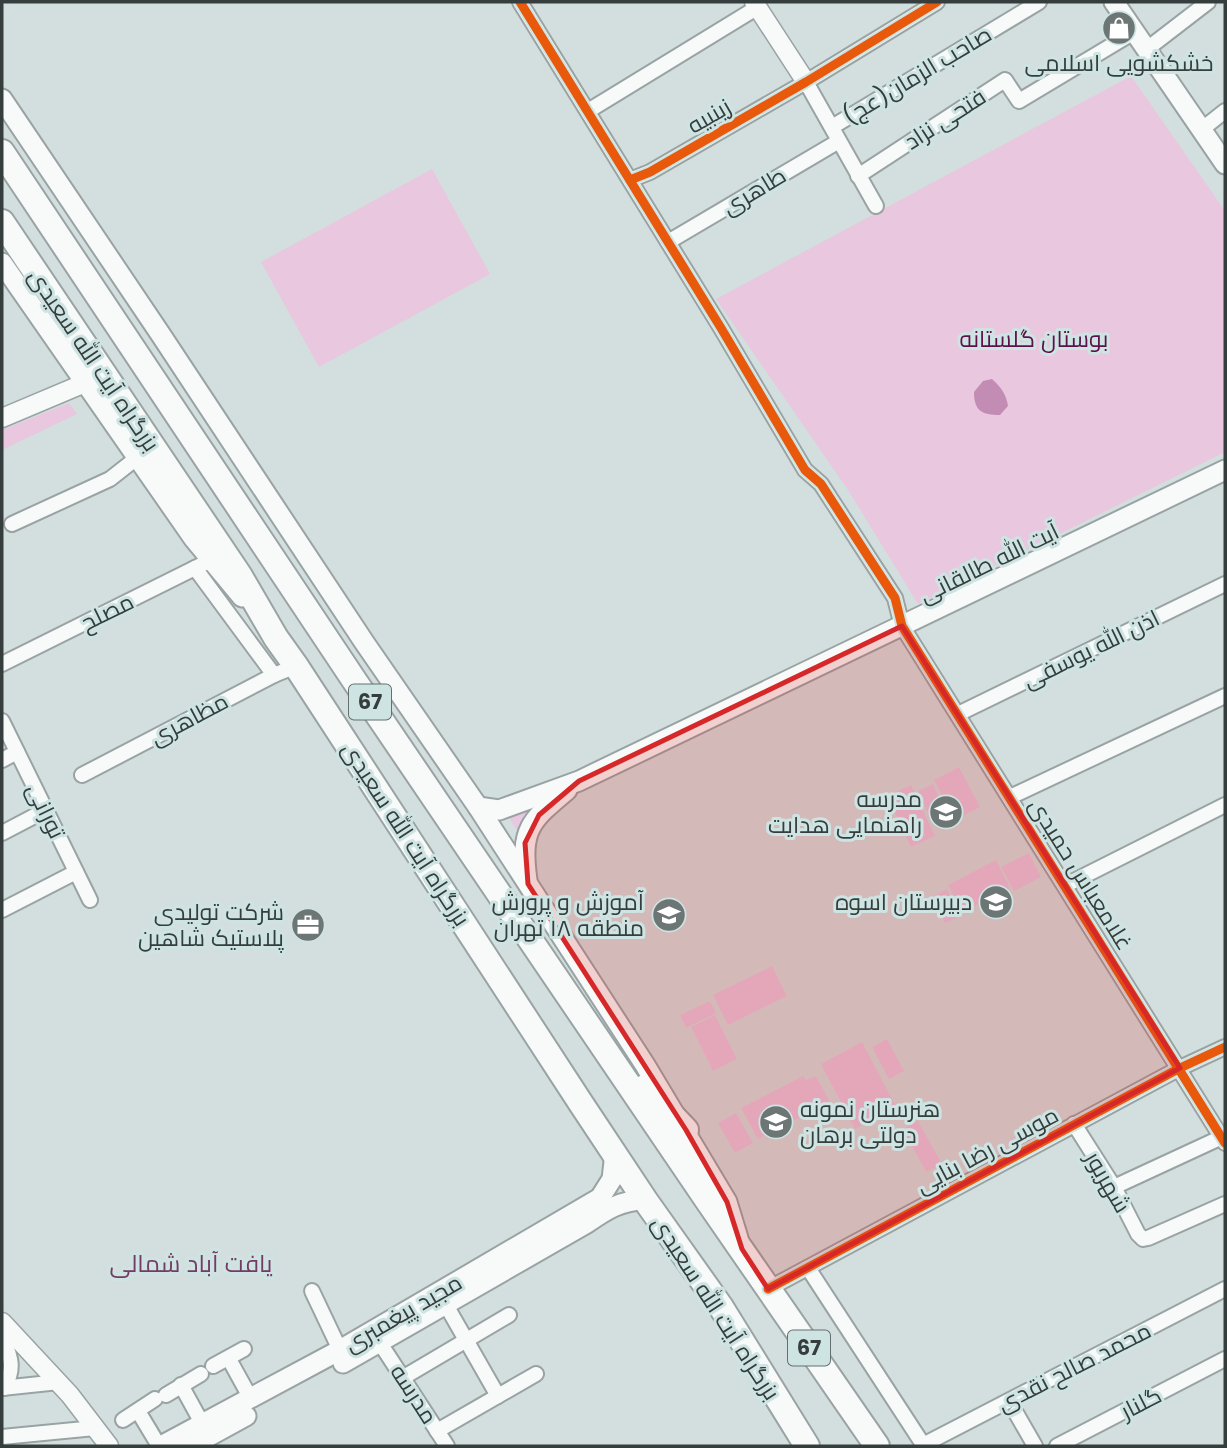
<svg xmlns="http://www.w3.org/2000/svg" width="1227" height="1448" viewBox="0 0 1227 1448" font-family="Poppins,Cairo,sans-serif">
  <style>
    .green { fill: #e8c7df }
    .water { fill: #c38cb4 }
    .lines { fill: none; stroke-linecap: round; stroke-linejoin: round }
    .minor-casing { stroke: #9aa3a3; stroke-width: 18 }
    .tertiary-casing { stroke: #9aa3a3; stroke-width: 21 }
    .secondary-casing { stroke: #9aa3a3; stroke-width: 23 }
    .trunk-casing { stroke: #9aa3a3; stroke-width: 28 }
    .minor { stroke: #f8fafa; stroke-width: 14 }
    .tertiary { stroke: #f8fafa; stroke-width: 18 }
    .secondary { stroke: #f8fafa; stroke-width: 19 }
    .trunk { stroke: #f8fafa; stroke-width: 24 }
    .cycleway-casing { stroke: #cee4e3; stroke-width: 13 }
    .cycleway { stroke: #e8590c; stroke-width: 9 }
    .marked { fill: #d62828; fill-opacity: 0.2; stroke: #d62828; stroke-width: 5; stroke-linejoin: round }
    .labels { text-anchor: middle; stroke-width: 6; stroke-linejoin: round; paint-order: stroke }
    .shield { fill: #cee4e3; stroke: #63706f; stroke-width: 2 }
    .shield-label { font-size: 21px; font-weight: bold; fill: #353e3d }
    .poi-label { font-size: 23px; fill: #353e3d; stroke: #cee4e3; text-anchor: end }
    .street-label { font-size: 23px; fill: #353e3d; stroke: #cee4e3 }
    .park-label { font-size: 23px; fill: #5d104a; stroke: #cee4e3 }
    .neighbourhood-label { font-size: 24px; fill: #763a64; stroke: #cee4e3 }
  </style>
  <rect width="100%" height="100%" fill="#d3dfde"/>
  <g class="green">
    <polygon points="1131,76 1225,211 1225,452 918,604 848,490 716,299"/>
    <polygon points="432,169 490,274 319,367 261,262"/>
    <polygon points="69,403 77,414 2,450 2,430"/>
    <polygon points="959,767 980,807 955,820 934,780"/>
    <polygon points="933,784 947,816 932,822 918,791"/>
    <polygon points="911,785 935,836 911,847 887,796"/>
    <polygon points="556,792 521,837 507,814"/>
    <polygon points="1029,853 1041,877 1014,891 1001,867"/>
    <polygon points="996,860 1010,888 962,912 948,885"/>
    <polygon points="947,889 960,916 945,923 932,897"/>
    <polygon points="772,966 787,996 728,1025 713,995"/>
    <polygon points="710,1001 716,1013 686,1028 680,1015"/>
    <polygon points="715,1015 737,1059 713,1071 691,1027"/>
    <polygon points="887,1039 904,1071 889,1079 872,1047"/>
    <polygon points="862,1042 896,1107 855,1129 821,1064"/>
    <polygon points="803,1076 806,1080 816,1076 830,1102 758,1139 741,1108"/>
    <polygon points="736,1113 753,1143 735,1153 718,1123"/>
    <polygon points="918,1121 942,1164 926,1172 903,1129"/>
  </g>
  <path class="water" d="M 992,379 C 1001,387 1006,394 1008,406 L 1000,415 C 982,415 974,411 974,392 L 983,381 Z"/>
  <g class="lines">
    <g class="minor-casing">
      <g id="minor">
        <polyline points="520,2 721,328 805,470 821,484 895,598 902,626 1225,1143"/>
        <polyline points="1147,49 1208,2"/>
        <polyline points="806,82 876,206"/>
        <polyline points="588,111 758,7"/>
        <polyline points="832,127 1039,2"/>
        <polyline points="1201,130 1225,111"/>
        <polyline points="858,176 1005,80 1019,101 1134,32"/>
        <polyline points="630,180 650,172 806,82 937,2"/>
        <polyline points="668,242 839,141"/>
        <polyline points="12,524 110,479 138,457"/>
        <polyline points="195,568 274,675"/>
        <polyline points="2,664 211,560"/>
        <polyline points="958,714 1225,584"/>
        <polyline points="2,721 90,900"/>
        <polyline points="2,760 17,752"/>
        <polyline points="82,775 274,675 296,666"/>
        <polyline points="1010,797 1225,696"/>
        <polyline points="2,833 46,810"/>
        <polyline points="1066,885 1225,805"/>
        <polyline points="2,910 76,872"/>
        <polyline points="1074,1124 1114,1187 1138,1234 1143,1239 1148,1238 1225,1204"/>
        <polyline points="1114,1187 1222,1137"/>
        <polyline points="808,1268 924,1446"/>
        <polyline points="768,1289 1180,1068 1225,1047"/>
        <polyline points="312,1291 340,1350"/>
        <polyline points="446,1305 498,1396"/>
        <path d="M 2,1335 C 10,1356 16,1367 4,1388"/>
        <polyline points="380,1343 447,1446"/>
        <polyline points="229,1359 251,1399"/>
        <polyline points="213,1366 244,1349"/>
        <polyline points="404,1377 509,1315"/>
        <polyline points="181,1385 203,1425"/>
        <polyline points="2,1388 59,1382"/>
        <polyline points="166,1395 201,1374"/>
        <polyline points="138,1411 159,1446"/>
        <polyline points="1016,1413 1035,1446"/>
        <polyline points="123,1420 155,1399"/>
        <polyline points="437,1431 536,1374"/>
        <polyline points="2,1437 95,1428"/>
        <polyline points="923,1445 1225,1289"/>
        <polyline points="1057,1446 1225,1359"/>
      </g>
    </g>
    <g class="tertiary-casing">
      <g id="tertiary">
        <polyline points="754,2 806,82"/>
        <polyline points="2,418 85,383"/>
        <polyline points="2,1322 70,1395 109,1446"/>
      </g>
    </g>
    <g class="secondary-casing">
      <g id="secondary">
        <polyline points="1114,2 1225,164"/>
        <polyline points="2,99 161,335 364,642 478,807 645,1065 727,1202 738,1238"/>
        <polyline points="2,263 194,539 242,597"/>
        <polyline points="478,807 499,810 579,781 1225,470"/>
        <path d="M 527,880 C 520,829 530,821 567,790"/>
        <path d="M 343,1363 L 587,1223 C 606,1210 621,1200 645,1200"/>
        <polyline points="161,1446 340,1350 600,1198 612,1179 615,1153"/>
        <polyline points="191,1446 246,1416"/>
      </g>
    </g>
    <g class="trunk-casing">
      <g id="trunk">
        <polyline points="2,152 354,680 707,1200 877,1446"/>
        <polyline points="2,222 240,576 276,638 296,666 580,1102 645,1200 721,1307 807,1446"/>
        <polyline points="645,1087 686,1130"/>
      </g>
    </g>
    <use href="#minor" class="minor"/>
    <use href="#tertiary" class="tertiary"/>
    <use href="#secondary" class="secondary"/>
    <use href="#trunk" class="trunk"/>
    <g class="cycleway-casing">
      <g id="cycleway">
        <polyline points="520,2 721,328 805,470 821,484 895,598 902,626 1225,1143"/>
        <polyline points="630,180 650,172 806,82 937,2"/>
        <polyline points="768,1289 1180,1068 1225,1047"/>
      </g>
    </g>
    <use href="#cycleway" class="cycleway"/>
  </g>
  <path class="marked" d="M 902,626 L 1180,1068 L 768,1289 L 742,1249 L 727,1202 L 686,1130 L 528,884 L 525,843 L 539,815 L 579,781 Z"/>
  <defs>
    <g id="shop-disc" transform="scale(1.75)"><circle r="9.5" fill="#6c7675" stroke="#cee4e3"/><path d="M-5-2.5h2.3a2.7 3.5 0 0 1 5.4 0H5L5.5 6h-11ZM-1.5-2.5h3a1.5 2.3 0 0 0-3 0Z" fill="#fff"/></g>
    <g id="school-disc" transform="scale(1.75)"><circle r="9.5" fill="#6c7675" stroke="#cee4e3"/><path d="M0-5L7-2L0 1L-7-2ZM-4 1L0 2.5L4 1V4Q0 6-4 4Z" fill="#fff"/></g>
    <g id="office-disc" transform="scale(1.75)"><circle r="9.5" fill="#6c7675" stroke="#cee4e3"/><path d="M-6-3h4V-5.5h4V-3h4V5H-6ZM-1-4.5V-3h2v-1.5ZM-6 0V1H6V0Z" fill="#fff"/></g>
  </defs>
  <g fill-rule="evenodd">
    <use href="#shop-disc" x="1119" y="28"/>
    <use href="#school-disc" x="946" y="812"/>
    <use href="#school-disc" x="996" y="902"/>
    <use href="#school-disc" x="669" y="915"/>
    <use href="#office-disc" x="308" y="925"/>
    <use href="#school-disc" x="776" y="1122"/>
  </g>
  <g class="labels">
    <g class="shield">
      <rect x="349" y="684.5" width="42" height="35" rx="5"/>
      <rect x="788" y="1330.5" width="42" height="35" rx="5"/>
    </g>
    <g class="shield-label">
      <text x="370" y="709">67</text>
      <text x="809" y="1355">67</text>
    </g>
    <g class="poi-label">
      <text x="1119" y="71" text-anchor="middle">خشکشویی اسلامی</text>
      <text x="922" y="807">مدرسه<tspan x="922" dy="26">راهنمایی هدایت</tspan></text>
      <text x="644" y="910">آموزش و پرورش<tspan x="644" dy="26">منطقه ۱۸ تهران</tspan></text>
      <text x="972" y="910">دبیرستان اسوه</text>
      <text x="284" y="920">شرکت تولیدی<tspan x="284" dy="26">پلاستیک شاهین</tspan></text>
      <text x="800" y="1117" text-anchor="start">هنرستان نمونه<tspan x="800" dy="26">دولتی برهان</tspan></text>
    </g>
    <g class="street-label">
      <text transform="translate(917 75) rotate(-31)" y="8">صاحب الزمان(عج)</text>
      <text transform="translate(709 116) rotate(-30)" y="8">زینبیه</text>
      <text transform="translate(945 119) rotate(-33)" y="8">فتحی نزاد</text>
      <text transform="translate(754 191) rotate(-31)" y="8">طاهری</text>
      <text transform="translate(94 360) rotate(56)" y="8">بزرگراه آیت الله سعیدی</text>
      <text transform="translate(989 563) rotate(-26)" y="8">آیت الله طالقانی</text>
      <text transform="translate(107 612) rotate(-26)" y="8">مصلح</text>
      <text transform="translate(1091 649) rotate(-26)" y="8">اذن الله یوسفی</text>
      <text transform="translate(189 719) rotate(-28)" y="8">مظاهری</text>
      <text transform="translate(46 811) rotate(64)" y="8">تورانی</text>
      <text transform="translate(406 834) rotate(57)" y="8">بزرگراه آیت الله سعیدی</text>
      <text transform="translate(1081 874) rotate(58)" y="8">غلامعباس حمیدی</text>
      <text transform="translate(987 1150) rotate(-28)" y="8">موسی رضا بنایی</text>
      <text transform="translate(1108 1182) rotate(60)" y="8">شهریور</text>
      <text transform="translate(716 1308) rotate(57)" y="8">بزرگراه آیت الله سعیدی</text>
      <text transform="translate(403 1313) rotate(-30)" y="8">مجید پیغمبری</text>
      <text transform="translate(1074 1367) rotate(-27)" y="8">محمد صالح نقدی</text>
      <text transform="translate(414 1394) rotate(57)" y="8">مدرسه</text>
      <text transform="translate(1141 1403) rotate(-27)" y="8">گلنار</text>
    </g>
    <g class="park-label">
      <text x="1034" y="347">بوستان گلستانه</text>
    </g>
    <g class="neighbourhood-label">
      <text x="191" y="1272">یافت آباد شمالی</text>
    </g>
  </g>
  <rect width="1227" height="1448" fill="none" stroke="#353e3d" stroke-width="7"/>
</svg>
